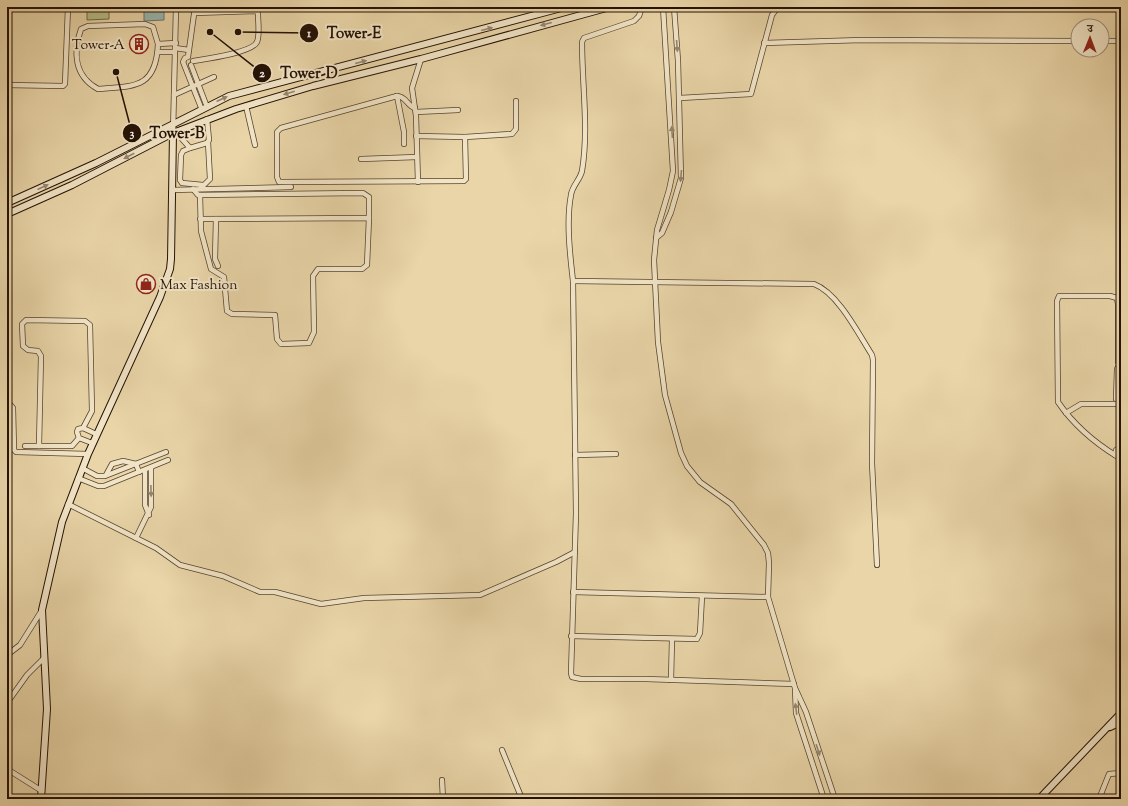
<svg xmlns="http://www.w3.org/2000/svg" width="1128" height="806" viewBox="0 0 1128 806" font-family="'Sorts Mill Goudy','Noto Serif Devanagari',serif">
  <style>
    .green { fill: #b8bd87; stroke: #6e6846 }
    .water { fill: #9ab7b1; stroke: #6b756c }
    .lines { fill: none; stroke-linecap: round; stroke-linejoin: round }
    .street-casing { stroke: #55432e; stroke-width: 6 }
    .secondary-casing { stroke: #241205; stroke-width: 8 }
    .street { stroke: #f1e4c6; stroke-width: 4.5 }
    .secondary { stroke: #f1e4c6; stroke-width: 6 }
    .oneway { fill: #95866f }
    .labels { text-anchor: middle; stroke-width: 4; stroke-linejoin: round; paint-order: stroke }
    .poi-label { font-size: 14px; fill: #241205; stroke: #f1e4c6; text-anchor: end }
    .leader { fill: none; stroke: #241205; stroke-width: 1.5 }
    .callout-dot { fill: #241205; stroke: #f1e4c6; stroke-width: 1.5 }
    .mark-label { font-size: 12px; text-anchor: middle; font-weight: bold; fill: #fff }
    .callout-label { font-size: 15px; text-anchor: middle; font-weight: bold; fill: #241205; stroke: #f1e4c6; stroke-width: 4; stroke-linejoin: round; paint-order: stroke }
  </style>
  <rect width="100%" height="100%" fill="#e9d5a8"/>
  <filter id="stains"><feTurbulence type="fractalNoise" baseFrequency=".005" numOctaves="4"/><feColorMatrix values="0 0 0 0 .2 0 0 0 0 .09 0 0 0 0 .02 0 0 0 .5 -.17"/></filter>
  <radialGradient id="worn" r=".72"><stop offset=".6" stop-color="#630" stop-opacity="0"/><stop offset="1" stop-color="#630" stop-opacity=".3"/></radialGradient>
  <polygon class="green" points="87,8 109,8 109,19 87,20"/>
  <polygon class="water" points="144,11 164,11 164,20 144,21"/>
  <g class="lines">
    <g class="street-casing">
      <g id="street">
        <polyline points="195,7 188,57 185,58 183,62 202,110"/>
        <path d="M 642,7 L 639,16 L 634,21 L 584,38 L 582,42 C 582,85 589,129 582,171 C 580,180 572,186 571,195 C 566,221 570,255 573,281 L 576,513 L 571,673 L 572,677 L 581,679 L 646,679 L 794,684"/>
        <polyline points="663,7 673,171 669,190 657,230 654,260 658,342 665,395 681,453 687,466 700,482 731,504 764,545 768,553 769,563 768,597 795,688 806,712 835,799"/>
        <polyline points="1102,41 1121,41"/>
        <polyline points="764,43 862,40 1078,41"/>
        <path d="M 158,44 C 156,89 134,86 98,89 C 74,76 73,52 81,29 L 88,26 L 145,24 L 153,27 L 158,44 L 176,43"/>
        <polyline points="175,48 189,50"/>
        <polyline points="158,52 175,52"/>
        <path d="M 193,61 C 205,59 252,53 257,42 C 260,35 258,22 258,14 L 257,11 L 195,13"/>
        <polyline points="191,65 207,107"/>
        <polyline points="7,85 63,86 65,84 68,7"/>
        <polyline points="174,95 214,77"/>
        <polyline points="397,96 404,132 404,144"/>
        <polyline points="680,98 751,94 772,15 778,7"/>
        <polyline points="246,106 255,145"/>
        <path d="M 415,108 C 407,106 406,96 397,96 L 281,128 L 277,132 L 277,177 L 279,182 L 464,181 L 466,179 L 465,137"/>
        <polyline points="416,112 458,110"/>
        <polyline points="178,131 182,139 190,148 207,143 209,140 207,119"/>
        <polyline points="173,133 176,7"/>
        <polyline points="416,136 465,137 512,134 516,129 516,101"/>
        <polyline points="190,148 183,151 181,155 180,180 182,183 203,185"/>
        <polyline points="361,159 417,157"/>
        <polyline points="418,182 416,116 412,88 421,59"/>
        <polyline points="201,188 210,179 208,142"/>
        <polyline points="193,189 198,195 363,193 369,197 369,218"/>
        <polyline points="172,190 291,187"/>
        <polyline points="200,195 201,231 211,269 224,277 227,311 232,314 275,315 277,339 281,344 309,343 314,332 313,276 318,269 362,269 367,265 369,218 200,219"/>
        <polyline points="216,219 215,259 218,266"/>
        <polyline points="656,238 662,233 671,212 681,178 678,61 674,7"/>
        <path d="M 573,281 L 814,284 C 838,293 858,333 872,355 L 873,360 L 872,463 L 877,565"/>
        <path d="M 1121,366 L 1118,362 L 1118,304 L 1117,298 L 1110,296 L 1059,296 L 1057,301 L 1058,402 C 1073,424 1095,443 1118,457 L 1121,456"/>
        <polyline points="1116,399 1117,369 1119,365"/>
        <polyline points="7,401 13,408 14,450 16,452 88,454"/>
        <polyline points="1066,413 1081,404 1121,404"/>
        <polyline points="83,428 96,434"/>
        <polyline points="79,438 72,446 39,446 41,356 38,351 28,350 23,346 22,324 26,320 85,321 90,325 92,411 83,428 78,429 77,432 79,438 92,443"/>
        <polyline points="25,446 39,446"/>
        <polyline points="575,455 616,454"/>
        <polyline points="1115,455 1116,450 1121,447"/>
        <polyline points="82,468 97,476 105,476 166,452"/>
        <polyline points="145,470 145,505 149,515"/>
        <polyline points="106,475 112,464 123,461 136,464 139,472"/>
        <polyline points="78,478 98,486 104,486 168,460"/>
        <polyline points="68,504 156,548 180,565 223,576 260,592 275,592 321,604 364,598 480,595 556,562 575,552"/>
        <polyline points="136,538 151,507 151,468"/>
        <polyline points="573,592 768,597"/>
        <polyline points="571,636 697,639 700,633 702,596"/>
        <polyline points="7,655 20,645 42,610"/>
        <polyline points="671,680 672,639"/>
        <polyline points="795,689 796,713 824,799"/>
        <polyline points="7,703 27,675 44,658"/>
        <polyline points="502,750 522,799"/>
        <polyline points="7,769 42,791"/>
        <polyline points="442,780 443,799"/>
        <polyline points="1099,799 1109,774 1121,773"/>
      </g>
    </g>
    <g class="secondary-casing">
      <g id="secondary">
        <polyline points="7,203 96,163 229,96 565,7"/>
        <polyline points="7,214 72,185 173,133 236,109 313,86 421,59 610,7"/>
        <polyline points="1110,727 1121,722"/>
        <polyline points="41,799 47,709 42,610 62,522 88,454 160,297 170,269 171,259 173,133"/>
        <polyline points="1039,799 1121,713"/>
      </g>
    </g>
    <use href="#street" class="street"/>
    <use href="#secondary" class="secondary"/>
  </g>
  <defs><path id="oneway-solid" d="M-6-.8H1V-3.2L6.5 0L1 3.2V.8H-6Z"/></defs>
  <g class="oneway">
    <use href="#oneway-solid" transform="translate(546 24) rotate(165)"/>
    <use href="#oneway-solid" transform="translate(487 29) rotate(-15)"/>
    <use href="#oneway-solid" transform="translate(677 46) rotate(86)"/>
    <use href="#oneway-solid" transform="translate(361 62) rotate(-15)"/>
    <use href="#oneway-solid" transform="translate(289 93) rotate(164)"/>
    <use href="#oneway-solid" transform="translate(222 99) rotate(-25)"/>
    <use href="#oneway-solid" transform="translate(672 132) rotate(-94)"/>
    <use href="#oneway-solid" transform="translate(129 156) rotate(153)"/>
    <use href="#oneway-solid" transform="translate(681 176) rotate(95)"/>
    <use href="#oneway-solid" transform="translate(43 187) rotate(-24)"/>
    <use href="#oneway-solid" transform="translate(151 491) rotate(89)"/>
    <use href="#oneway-solid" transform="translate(796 709) rotate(-97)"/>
    <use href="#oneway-solid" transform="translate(818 750) rotate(72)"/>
  </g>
  <defs>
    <g id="building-ring" transform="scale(1)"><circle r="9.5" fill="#f1e4c6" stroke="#8f2418" stroke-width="1.5"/><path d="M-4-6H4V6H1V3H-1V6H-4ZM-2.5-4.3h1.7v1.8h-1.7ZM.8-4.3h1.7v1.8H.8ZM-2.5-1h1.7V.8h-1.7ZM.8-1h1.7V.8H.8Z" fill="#8f2418"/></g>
    <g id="shop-ring" transform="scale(1)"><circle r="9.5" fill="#f1e4c6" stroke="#8f2418" stroke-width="1.5"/><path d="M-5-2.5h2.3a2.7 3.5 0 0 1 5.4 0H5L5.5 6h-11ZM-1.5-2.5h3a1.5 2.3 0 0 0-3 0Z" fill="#8f2418"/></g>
  </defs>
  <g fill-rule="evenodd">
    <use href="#building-ring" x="139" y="44"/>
    <use href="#shop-ring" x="146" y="284"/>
  </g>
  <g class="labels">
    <g class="poi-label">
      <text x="125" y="49">Tower-A</text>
      <text x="160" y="289" text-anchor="start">Max Fashion</text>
    </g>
  </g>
  <path class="leader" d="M238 32L309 33M210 32L262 73M116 72L132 133"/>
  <g class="callout-dot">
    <circle cx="238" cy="32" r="4"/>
    <circle cx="210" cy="32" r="4"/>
    <circle cx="116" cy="72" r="4"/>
    <circle cx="309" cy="33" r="10"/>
    <circle cx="262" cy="73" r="10"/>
    <circle cx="132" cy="133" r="10"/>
  </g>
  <g class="mark-label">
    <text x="309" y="37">1</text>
    <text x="262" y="77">2</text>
    <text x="132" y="137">3</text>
  </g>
  <g class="callout-label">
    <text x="354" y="38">Tower-E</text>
    <text x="309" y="78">Tower-D</text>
    <text x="177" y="138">Tower-B</text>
  </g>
  <rect width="1128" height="806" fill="none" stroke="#e9d5a8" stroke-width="24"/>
  <rect x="8" y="8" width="1112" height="790" fill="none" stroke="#241205" stroke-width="2"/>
  <rect x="12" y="12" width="1104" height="782" fill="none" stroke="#241205"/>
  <g transform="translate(1090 38) rotate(1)"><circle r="19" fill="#f1e4c6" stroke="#9f9079"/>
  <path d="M0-3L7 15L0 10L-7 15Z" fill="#8f2418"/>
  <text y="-6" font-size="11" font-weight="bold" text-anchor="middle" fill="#241205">उ</text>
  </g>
  <rect width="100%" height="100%" filter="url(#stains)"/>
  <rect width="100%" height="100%" fill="url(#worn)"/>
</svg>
